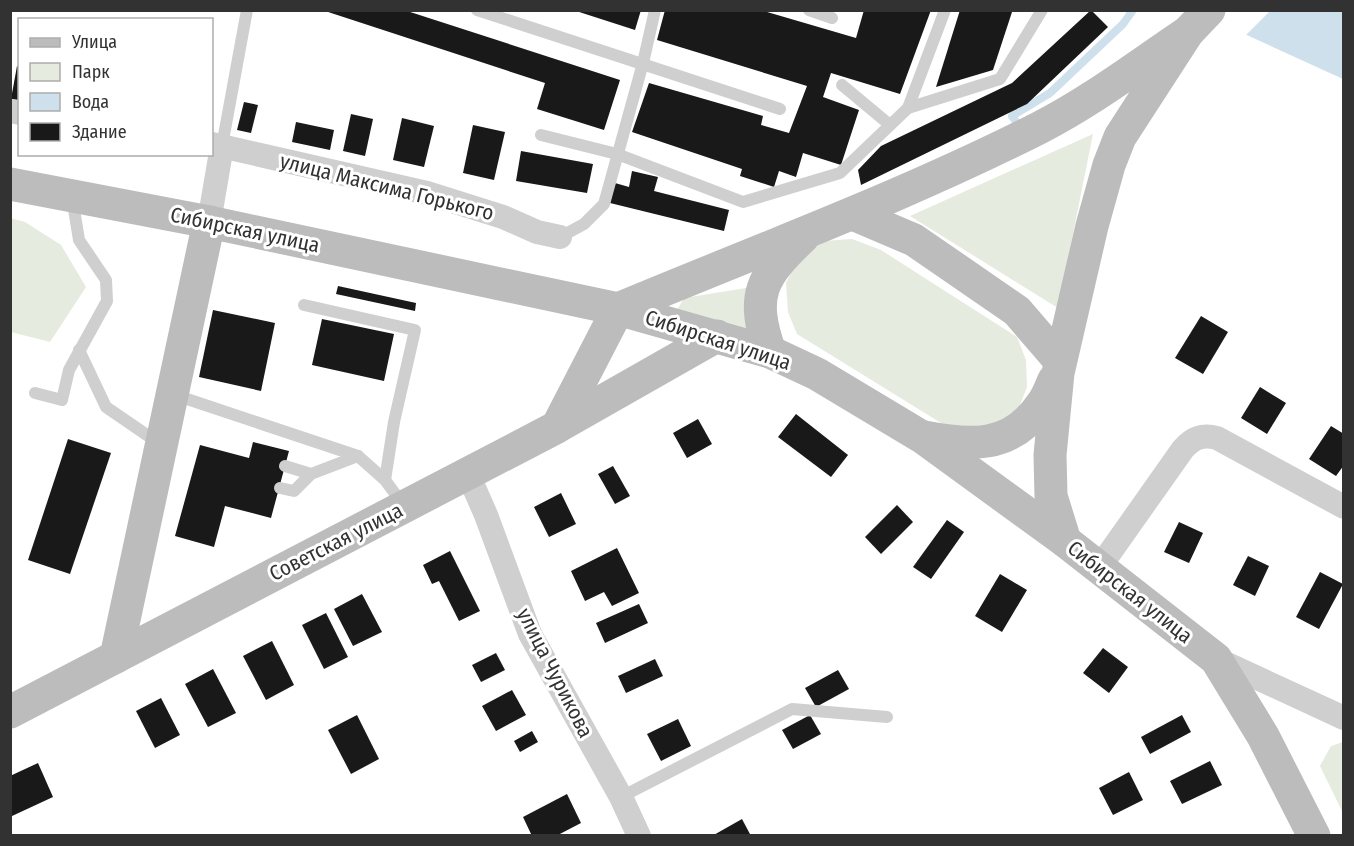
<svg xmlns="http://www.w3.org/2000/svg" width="1354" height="846" viewBox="0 0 1354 846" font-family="'Fira Sans Condensed',sans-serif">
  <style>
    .green { fill: #e5ebde }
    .water { fill: #cfe0ed }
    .pier { fill: #fff }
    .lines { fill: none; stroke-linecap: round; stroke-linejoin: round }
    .stream { stroke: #cfe0ed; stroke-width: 8 }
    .building { fill: #191919 }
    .lane { stroke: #cfcfcf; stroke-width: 12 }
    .street { stroke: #cfcfcf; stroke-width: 24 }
    .secondary { stroke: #bcbcbc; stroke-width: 33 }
    .labels { text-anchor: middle; stroke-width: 6; stroke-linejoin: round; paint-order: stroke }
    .street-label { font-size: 21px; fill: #323232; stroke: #fff }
  </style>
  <rect width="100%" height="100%" fill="#fff"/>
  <g class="green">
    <polygon points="1093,134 1058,308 910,216"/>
    <polygon points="10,218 25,222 61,245 86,287 50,342 11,332"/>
    <polygon points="852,239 881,250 1017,337 1026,360 1027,387 1018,410 996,427 954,431 797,334 788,312 786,283 798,259 824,241"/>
    <polygon points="746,288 753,332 677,310 684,298"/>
    <polygon points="1343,742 1344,742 1343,813 1320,766 1331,746"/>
  </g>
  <polygon class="water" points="1194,11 1343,11 1343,79"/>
  <polygon class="pier" points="1191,10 1270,11 1244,37 1193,13"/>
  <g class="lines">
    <polyline class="stream" points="1021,128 1012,116 1050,93 1123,24 1133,10"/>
  </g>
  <g class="building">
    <polygon points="322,10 404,10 620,80 604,130 537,109 545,83"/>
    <polygon points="573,10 641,10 635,30"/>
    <polygon points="665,10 760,10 856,38 864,10 931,10 900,94 831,73 823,97 859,110 841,165 803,153 796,177 779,171 774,187 740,176 742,169 632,132 649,83 763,116 761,125 789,133 807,86 657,40"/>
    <polygon points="960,10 1012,12 993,70 936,87"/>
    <polygon points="1091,10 1108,27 1027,104 861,185 858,170 881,146 1012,83"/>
    <polygon points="17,66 20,67 20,100 11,99"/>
    <polygon points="244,102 258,105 251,133 237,130"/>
    <polygon points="351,114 373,119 365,156 343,151"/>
    <polygon points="402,118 434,126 424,167 393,160"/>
    <polygon points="296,122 334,130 330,150 292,142"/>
    <polygon points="473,125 505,132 494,180 463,173"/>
    <polygon points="521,151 593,164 587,193 516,181"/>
    <polygon points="632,171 658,177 654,191 729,210 724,231 610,203 615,183 629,187"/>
    <polygon points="338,286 416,303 415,311 336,294"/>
    <polygon points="213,310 275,323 261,391 199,377"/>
    <polygon points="1201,316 1228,332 1203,374 1175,358"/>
    <polygon points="322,319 394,334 384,381 312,365"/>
    <polygon points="1260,387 1286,403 1267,434 1241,418"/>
    <polygon points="796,414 848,455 831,477 778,437"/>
    <polygon points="698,419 712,444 687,458 673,433"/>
    <polygon points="1331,426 1344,434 1344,465 1336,476 1309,459"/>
    <polygon points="68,439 111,453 70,574 28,560"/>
    <polygon points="253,442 289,451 271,518 225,506 214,547 175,536 200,445 249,458"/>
    <polygon points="613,466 630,496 615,504 598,474"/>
    <polygon points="561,493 576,524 549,537 534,507"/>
    <polygon points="897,505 913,522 881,554 865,537"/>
    <polygon points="947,520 964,532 931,579 913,567"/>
    <polygon points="1179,522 1203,533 1189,563 1164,552"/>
    <polygon points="617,548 639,593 612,606 604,592 585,601 571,571"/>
    <polygon points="450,551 480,611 459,621 439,581 432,584 423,565"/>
    <polygon points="1248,556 1269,566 1255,596 1233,585"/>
    <polygon points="1320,572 1343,584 1319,629 1296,617"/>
    <polygon points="1000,574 1027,590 1002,632 975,616"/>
    <polygon points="362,594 382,632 353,646 334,609"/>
    <polygon points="639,604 648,623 605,643 596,623"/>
    <polygon points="326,613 348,657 324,669 302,625"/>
    <polygon points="272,641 294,685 266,700 243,656"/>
    <polygon points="1103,648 1128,667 1109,693 1083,673"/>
    <polygon points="496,653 505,670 481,682 472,665"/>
    <polygon points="655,659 663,676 626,693 618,676"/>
    <polygon points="213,669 236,713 208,727 185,684"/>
    <polygon points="838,670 849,689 816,707 805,688"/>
    <polygon points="512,690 526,715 496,731 482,706"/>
    <polygon points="161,698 180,735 155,748 136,711"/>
    <polygon points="357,715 379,759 351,774 328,730"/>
    <polygon points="810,715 821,734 793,749 782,730"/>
    <polygon points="1182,715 1191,732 1150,754 1141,737"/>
    <polygon points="678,719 691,746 661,761 647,734"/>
    <polygon points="532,731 538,742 520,752 514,741"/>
    <polygon points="1210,761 1222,785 1182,804 1170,781"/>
    <polygon points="38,763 53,797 12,816 10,776"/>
    <polygon points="1129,772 1143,800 1113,815 1099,788"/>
    <polygon points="567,794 581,823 556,836 532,836 523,817"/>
    <polygon points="742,819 751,836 712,836"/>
  </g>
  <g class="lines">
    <g class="lane">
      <polyline points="477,10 780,109"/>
      <polyline points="809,10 832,18"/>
      <polyline points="842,85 890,125"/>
      <polyline points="908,108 1000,79 1042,10"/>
      <polyline points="541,135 617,154 743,202 840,173 908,108 945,10"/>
      <polyline points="222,146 247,10"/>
      <polyline points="560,237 584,224 604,204 643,63 655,10"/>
      <polyline points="304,305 415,330 394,422 385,480"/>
      <polyline points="79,350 106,407 160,444"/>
      <polyline points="35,393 62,400 69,370 107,301 106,280 79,240 72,197"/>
      <polyline points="175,395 358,456 385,480 404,506"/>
      <polyline points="285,466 311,474 358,456"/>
      <polyline points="280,488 294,491 311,474"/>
      <polyline points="621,797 792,709 887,717"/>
    </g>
    <g class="street">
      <polyline points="10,111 20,113"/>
      <polyline points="212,144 427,193 503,217 537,232 560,237"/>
      <polyline points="209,222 222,146"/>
      <polyline points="468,474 486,515 530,634 621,797 639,836"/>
      <path d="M 1099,568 L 1183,449 C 1193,438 1202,434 1217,438 L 1344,507"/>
      <polyline points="1216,659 1344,718"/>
    </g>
    <g class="secondary">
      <polyline points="10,184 209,222 618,309 770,352 817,374 922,437 1065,541 1216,659 1263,736 1314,836"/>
      <polyline points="853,214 914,240 1017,311 1060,361"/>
      <path d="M 770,352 C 750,295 761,277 803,237"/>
      <path d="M 557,427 L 618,309 C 759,250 903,197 1039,128 C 1092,101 1140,64 1188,32"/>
      <path d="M 924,437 C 970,446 1011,449 1041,405 C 1047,398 1050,388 1054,380"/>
      <polyline points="1065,541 1051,496 1050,455 1058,373 1092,226 1109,165 1120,137 1188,32 1209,10"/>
      <polyline points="116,657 209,222"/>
      <polyline points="10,712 557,427 717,336"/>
    </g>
  </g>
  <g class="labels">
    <g class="street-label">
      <text transform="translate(387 187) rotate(14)" y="7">улица Максима Горького</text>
      <text transform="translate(245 230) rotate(12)" y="7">Сибирская улица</text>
      <text transform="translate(718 340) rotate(18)" y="7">Сибирская улица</text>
      <text transform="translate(336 542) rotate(-27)" y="7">Советская улица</text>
      <text transform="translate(1130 592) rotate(38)" y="7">Сибирская улица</text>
      <text transform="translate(555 673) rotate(63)" y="7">улица Чурикова</text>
    </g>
  </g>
  <rect width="1354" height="846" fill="none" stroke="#323232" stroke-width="24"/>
  <rect x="18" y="18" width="195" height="138" fill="#ffffff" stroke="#adadad" stroke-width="1.5"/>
  <rect x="30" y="38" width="30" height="9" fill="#bcbcbc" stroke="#adadad" stroke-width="1.5"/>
  <text x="72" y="48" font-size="18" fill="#323232">Улица</text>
  <rect x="30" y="63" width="30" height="18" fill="#e5ebde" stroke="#adadad" stroke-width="1.5"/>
  <text x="72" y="78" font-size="18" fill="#323232">Парк</text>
  <rect x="30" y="93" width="30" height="18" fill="#cfe0ed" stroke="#adadad" stroke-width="1.5"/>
  <text x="72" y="108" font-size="18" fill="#323232">Вода</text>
  <rect x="30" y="123" width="30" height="18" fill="#191919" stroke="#adadad" stroke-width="1.5"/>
  <text x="72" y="138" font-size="18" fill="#323232">Здание</text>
</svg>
